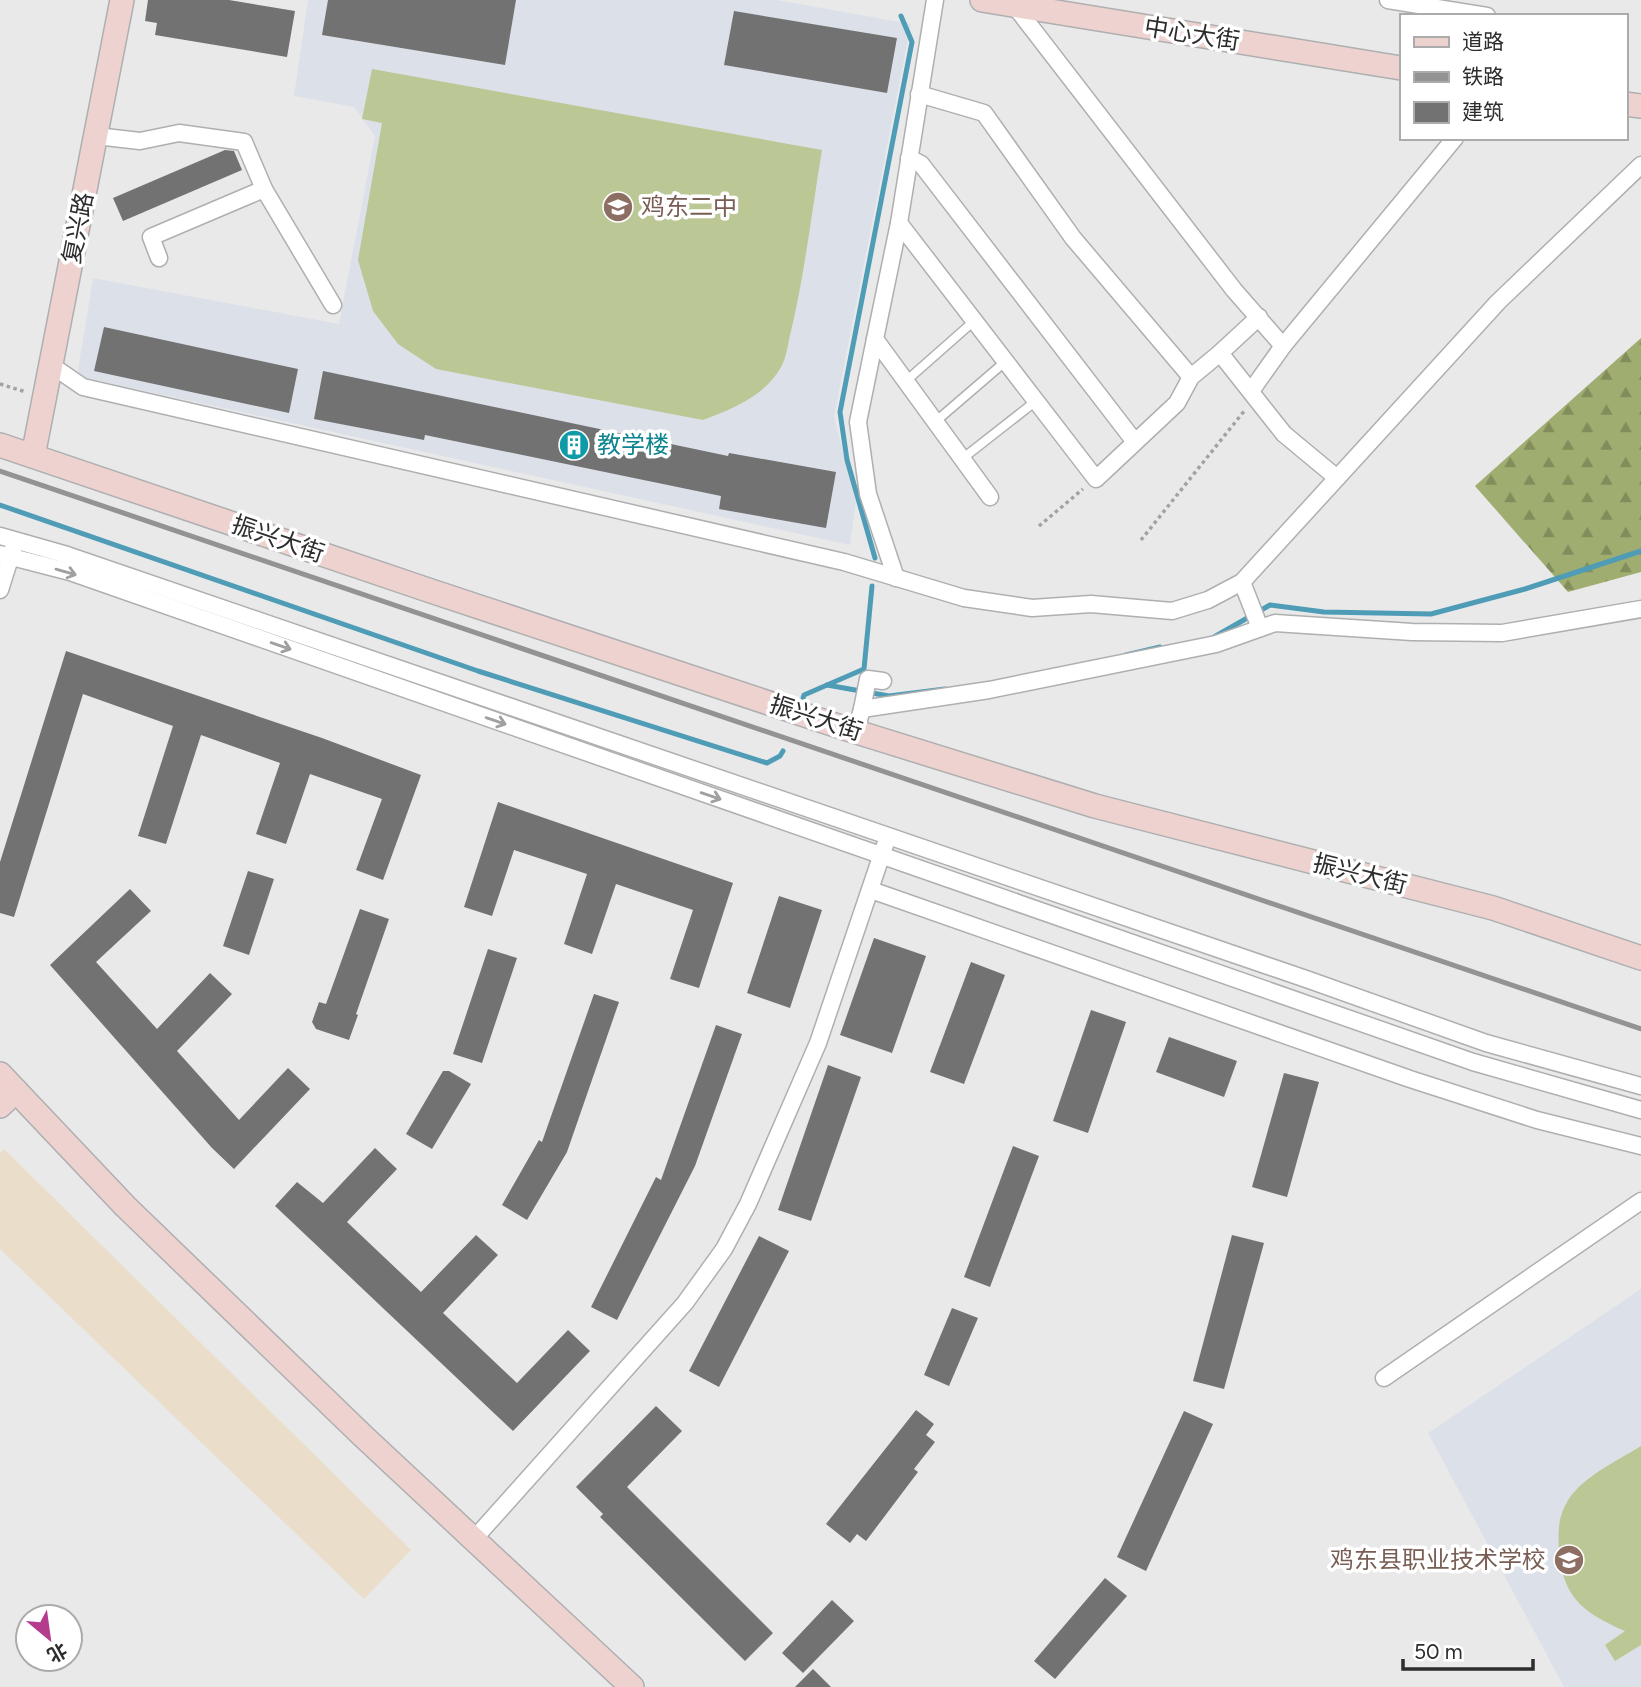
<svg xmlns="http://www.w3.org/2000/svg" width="1641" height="1687" viewBox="0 0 1641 1687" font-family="Figtree,'Noto Sans SC',sans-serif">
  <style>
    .commercial { fill: #eadeca }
    .built { fill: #dce1e9 }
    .grass { fill: #bbc794 }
    .forest { fill: url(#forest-firs) }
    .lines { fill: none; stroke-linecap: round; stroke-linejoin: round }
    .stream { stroke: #4f9cb6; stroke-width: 5 }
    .building { fill: #727273 }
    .lane-casing { stroke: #aeafb0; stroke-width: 11 }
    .street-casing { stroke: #aeafb0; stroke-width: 19 }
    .secondary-casing { stroke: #aeafb0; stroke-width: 26 }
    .path { stroke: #a2a2a3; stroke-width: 3.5; stroke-dasharray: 3.5 3.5; stroke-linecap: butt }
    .lane { stroke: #fff; stroke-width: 8 }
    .street { stroke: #fff; stroke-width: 16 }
    .secondary { stroke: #eed2cf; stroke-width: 23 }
    .rail { stroke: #939394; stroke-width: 5 }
    .oneway { stroke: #a0a0a1 }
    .labels { text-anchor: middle; stroke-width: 7; stroke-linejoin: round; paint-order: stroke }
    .street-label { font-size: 24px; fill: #2d2d2e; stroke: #fff }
    .education-label { font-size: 24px; fill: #785e54; stroke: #fff; text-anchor: start }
    .culture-label { font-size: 24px; fill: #0d838f; stroke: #fff; text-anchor: start }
  </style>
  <defs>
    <pattern id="forest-firs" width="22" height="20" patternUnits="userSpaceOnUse" patternTransform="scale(1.75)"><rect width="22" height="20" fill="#9fad70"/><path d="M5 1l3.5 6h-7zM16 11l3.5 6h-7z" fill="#828d5c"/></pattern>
  </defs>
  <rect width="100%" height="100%" fill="#e9e9ea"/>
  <polygon class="commercial" points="4,1149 411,1550 364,1599 0,1249 0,1153"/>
  <g class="built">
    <polygon points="308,0 777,0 911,24 834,417 856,502 850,545 77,376 93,278 339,324 375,136 354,107 294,96"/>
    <polygon points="1641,1289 1641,1687 1564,1687 1428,1433"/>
  </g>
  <g class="grass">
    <path d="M 372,69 L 822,150 C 812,210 805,272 791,331 C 788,342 787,357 781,367 C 765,396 732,409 703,420 L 436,369 L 398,344 L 373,311 L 358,260 L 382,123 L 362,119 Z"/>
    <path d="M 1641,1446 L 1641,1645 L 1615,1661 L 1605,1645 L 1625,1631 C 1583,1613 1562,1597 1559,1549 C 1558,1534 1558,1519 1565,1506 C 1578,1478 1616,1462 1641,1446 Z"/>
  </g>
  <polygon class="forest" points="1641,338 1641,572 1568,592 1475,486"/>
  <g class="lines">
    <g class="stream">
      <polyline points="0,505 478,671 767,763 780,756 783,751"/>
      <polyline points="875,558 847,460 840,412 912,42 901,16"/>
      <polyline points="1214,637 1270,605 1324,612 1431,614 1525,589 1641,551"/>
      <polyline points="1126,655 1160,647"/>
      <polyline points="827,685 889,696 945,689"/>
      <polyline points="803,698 804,695 864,669 872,586"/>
    </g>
  </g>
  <g class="building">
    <polygon points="148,0 229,0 295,11 287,57 155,35 157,23 145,21"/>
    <polygon points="328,0 516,0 505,65 322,35"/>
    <polygon points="734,11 897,38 887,93 724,65"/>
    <polygon points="225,150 234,151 242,170 123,221 113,198"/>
    <polygon points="104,327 298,369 289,413 94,371"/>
    <polygon points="323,371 728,456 729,453 836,472 826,528 719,509 721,496 425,435 424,440 314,419"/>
    <polygon points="66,651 322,738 421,775 383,880 356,870 382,799 310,774 286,844 256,834 280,763 201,735 166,844 138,836 173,726 83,694 14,917 0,913 0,862"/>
    <polygon points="498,802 733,883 699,988 670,979 693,910 616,884 592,954 564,944 587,874 514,850 492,916 464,907"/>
    <polygon points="248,871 274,879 249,955 223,946"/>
    <polygon points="130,889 151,911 96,962 157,1029 210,973 232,994 177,1051 239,1120 288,1068 310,1089 234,1169 212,1148 50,965"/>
    <polygon points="779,896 822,910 790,1008 747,993"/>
    <polygon points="360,909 389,919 356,1014 358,1015 349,1040 316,1029 312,1022 319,1002 326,1004"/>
    <polygon points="874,938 926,956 892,1053 840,1035"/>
    <polygon points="488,949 517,958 482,1063 453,1054"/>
    <polygon points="971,962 1005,975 964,1084 930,1072"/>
    <polygon points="594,994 619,1002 567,1152 527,1220 502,1205 539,1140 542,1142"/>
    <polygon points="1091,1010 1126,1022 1088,1133 1053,1121"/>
    <polygon points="716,1025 742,1034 695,1166 617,1320 591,1307 656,1177 661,1180"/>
    <polygon points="1169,1037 1237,1061 1224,1097 1156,1072"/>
    <polygon points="828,1065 861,1077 811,1221 778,1210"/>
    <polygon points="443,1071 449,1071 471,1084 432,1149 406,1134"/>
    <polygon points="1284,1073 1319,1082 1287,1197 1252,1187"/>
    <polygon points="1013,1146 1039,1156 990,1287 964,1277"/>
    <polygon points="375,1148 397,1169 347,1222 421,1292 476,1235 498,1255 443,1313 517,1383 568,1330 590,1351 513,1431 275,1206 297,1182 323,1203"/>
    <polygon points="1232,1235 1264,1243 1224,1389 1193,1381"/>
    <polygon points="759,1236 789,1251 719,1387 689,1371"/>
    <polygon points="952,1308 978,1318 949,1386 924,1375"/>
    <polygon points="656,1406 682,1431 627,1487 773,1633 745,1661 600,1517 603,1514 576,1487"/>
    <polygon points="916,1410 934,1424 926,1435 935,1442 914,1469 918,1472 866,1541 857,1534 850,1543 826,1524"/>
    <polygon points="1184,1411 1213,1424 1146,1571 1117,1557"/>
    <polygon points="1105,1578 1127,1596 1055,1679 1034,1661"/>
    <polygon points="832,1600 854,1621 803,1673 782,1653"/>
    <polygon points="813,1669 831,1687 795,1687"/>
  </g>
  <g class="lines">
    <g class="lane-casing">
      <g id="lane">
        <polyline points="906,381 974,321"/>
        <polyline points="935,422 1006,361"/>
        <polyline points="962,459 1036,401"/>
      </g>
    </g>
    <g class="street-casing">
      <g id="street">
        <polyline points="935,0 899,223 875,339 990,497"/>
        <polyline points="1388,0 1487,16"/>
        <polyline points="1014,5 1234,290 1283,346"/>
        <polyline points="919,94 984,113 1073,238 1191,377"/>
        <polyline points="96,136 140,141 179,133 244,142 264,189 333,305"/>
        <polyline points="909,158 921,164 1135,442"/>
        <polyline points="899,223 1096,479 1177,403 1191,377 1220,353 1284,434 1337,478"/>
        <polyline points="159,258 151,237 264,189"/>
        <polyline points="875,339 858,422 868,494 896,578"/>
        <polyline points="1220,353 1259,317"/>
        <polyline points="51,365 83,387 844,562 964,598 1032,608 1091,604 1172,611 1208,600 1242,582 1498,302 1641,165"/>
        <polyline points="1251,391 1283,346 1455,138"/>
        <polyline points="0,536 67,555 1309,980 1486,1043 1641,1086"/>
        <polyline points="0,554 70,572 1473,1062 1641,1110"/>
        <polyline points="1242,582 1260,628"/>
        <polyline points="0,590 13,549"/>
        <polyline points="862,709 868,679 883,681"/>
        <polyline points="856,731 862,709 989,690 1216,644 1275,623 1412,632 1502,633 1641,609"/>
        <polyline points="871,890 1410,1079 1537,1120 1641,1146"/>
        <polyline points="1384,1378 1641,1201"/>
        <polyline points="474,1539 685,1303 724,1249 748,1204 818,1043 885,845"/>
      </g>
    </g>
    <g class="secondary-casing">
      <g id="secondary">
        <polyline points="982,0 1401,68"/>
        <polyline points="1625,104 1641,106"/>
        <polyline points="0,445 428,590 847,729 1095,806 1493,908 1641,958"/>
        <polyline points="33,456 122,0"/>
        <polyline points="0,1074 125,1206 363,1436 632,1687"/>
        <polyline points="0,1106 16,1091"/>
      </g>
    </g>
    <g class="path">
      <polyline points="0,384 26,392"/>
      <polyline points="1039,526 1083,489"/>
      <polyline points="1141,540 1245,410"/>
    </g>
    <use href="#lane" class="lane"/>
    <use href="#street" class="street"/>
    <use href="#secondary" class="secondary"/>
    <polyline class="rail" points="0,471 1641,1029"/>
  </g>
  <defs><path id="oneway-shaft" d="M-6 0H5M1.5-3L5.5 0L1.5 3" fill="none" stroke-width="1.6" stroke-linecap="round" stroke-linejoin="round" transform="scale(1.75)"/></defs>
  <g class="oneway">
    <use href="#oneway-shaft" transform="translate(66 572) rotate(16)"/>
    <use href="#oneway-shaft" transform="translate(281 646) rotate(19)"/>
    <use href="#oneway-shaft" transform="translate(496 721) rotate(19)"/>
    <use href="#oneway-shaft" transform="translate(711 796) rotate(19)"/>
  </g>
  <defs>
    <g id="school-disc" transform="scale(1.575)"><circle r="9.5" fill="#8d6e63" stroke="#fff"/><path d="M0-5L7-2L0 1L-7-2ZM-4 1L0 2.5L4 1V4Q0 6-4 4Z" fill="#fff"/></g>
    <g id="building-disc" transform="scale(1.575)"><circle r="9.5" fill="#0f9aa8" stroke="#fff"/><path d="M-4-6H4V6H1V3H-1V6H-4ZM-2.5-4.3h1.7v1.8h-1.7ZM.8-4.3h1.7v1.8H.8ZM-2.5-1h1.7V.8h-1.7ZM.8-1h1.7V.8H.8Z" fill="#fff"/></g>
  </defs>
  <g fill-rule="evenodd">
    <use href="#school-disc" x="618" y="207"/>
    <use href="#building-disc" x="574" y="445"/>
    <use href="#school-disc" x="1569" y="1560"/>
  </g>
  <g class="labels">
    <g class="street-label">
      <text transform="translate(1192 34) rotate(9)" y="8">中心大街</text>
      <text transform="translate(78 228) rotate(-79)" y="8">复兴路</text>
      <text transform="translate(278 539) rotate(19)" y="8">振兴大街</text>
      <text transform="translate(816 718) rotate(18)" y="8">振兴大街</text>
      <text transform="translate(1360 874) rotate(14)" y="8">振兴大街</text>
    </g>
    <g class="education-label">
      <text x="641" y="215">鸡东二中</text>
      <text x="1546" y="1568" text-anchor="end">鸡东县职业技术学校</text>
    </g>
    <g class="culture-label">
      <text x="597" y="453">教学楼</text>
    </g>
  </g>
  <rect x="1400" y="14" width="228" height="126" fill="#ffffff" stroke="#ababab" stroke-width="2"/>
  <rect x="1414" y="37" width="35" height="10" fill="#eed2cf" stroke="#ababab" stroke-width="2"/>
  <text x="1462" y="49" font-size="21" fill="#2d2d2e">道路</text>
  <rect x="1414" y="72" width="35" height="10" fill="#939394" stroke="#ababab" stroke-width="2"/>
  <text x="1462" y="84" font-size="21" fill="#2d2d2e">铁路</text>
  <rect x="1414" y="102" width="35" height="21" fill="#727273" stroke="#ababab" stroke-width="2"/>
  <text x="1462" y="119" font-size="21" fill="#2d2d2e">建筑</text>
  <g transform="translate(49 1638) rotate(151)"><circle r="33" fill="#ffffff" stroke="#ababab" stroke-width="2"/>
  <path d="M0-5L12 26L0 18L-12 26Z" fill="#b53b8d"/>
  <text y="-10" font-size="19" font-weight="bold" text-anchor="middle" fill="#2d2d2e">北</text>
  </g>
  <path d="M1403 1659v10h130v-10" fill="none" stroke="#2d2d2e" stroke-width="3.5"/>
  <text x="1414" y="1659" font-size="21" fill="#2d2d2e" stroke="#ffffff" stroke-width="5" paint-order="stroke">50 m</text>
</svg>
